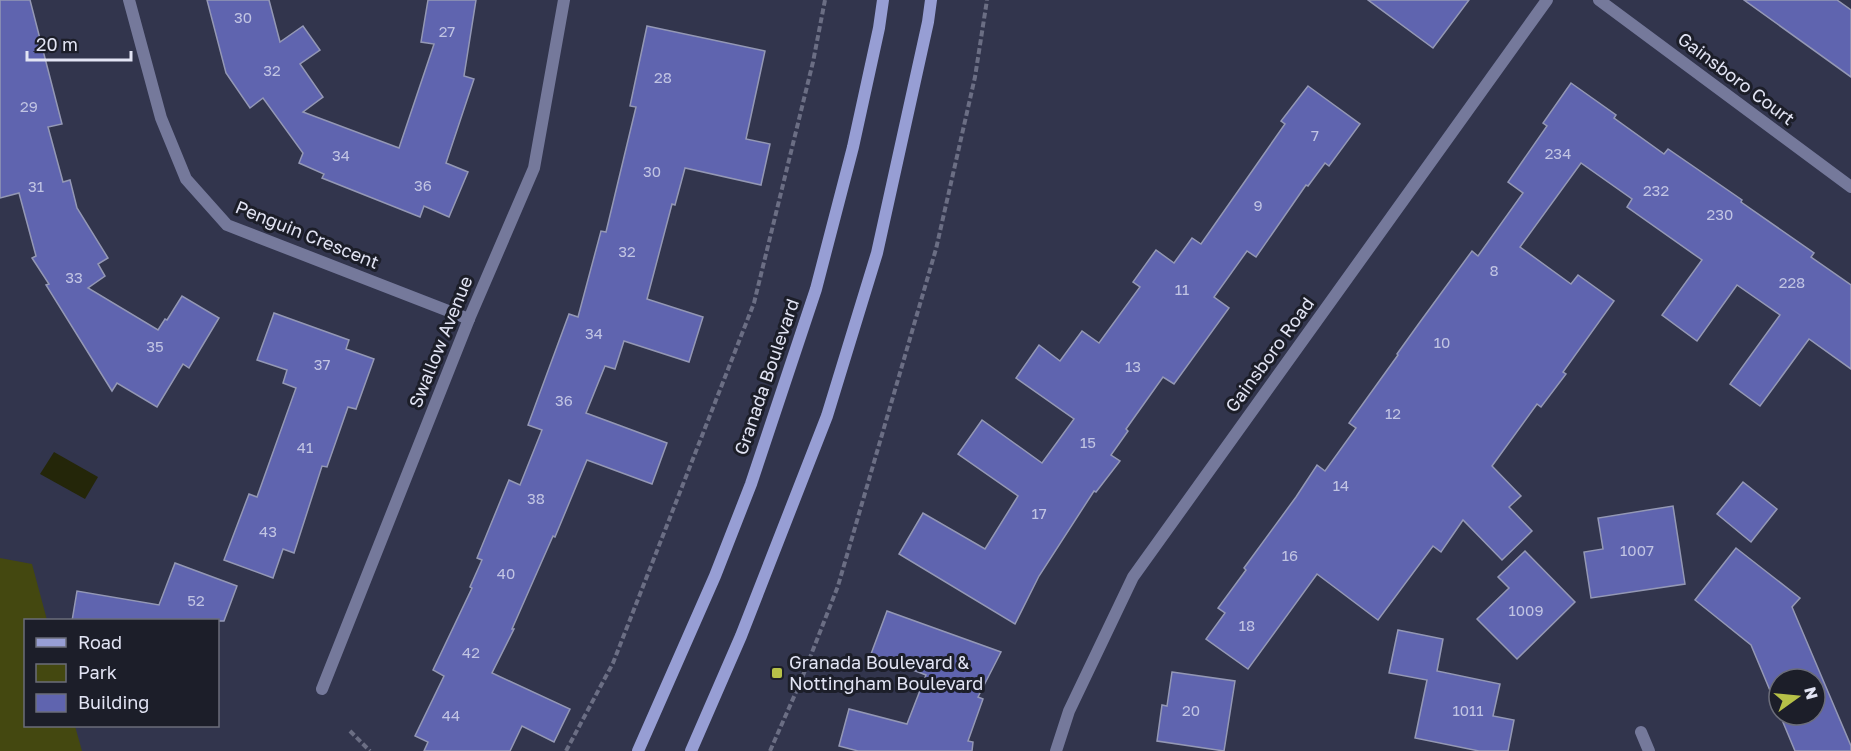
<svg xmlns="http://www.w3.org/2000/svg" width="1851" height="751" viewBox="0 0 1851 751" font-family="'Golos Text',sans-serif">
  <style>
    .green { fill: #444810 }
    .water { fill: #242609 }
    .building { fill: #5f64af; stroke: #9498b5; stroke-width: 1.5 }
    .lines { fill: none; stroke-linecap: round; stroke-linejoin: round }
    .path { stroke: #6b6e84; stroke-width: 4; stroke-dasharray: 6 3; stroke-linecap: butt }
    .minor { stroke: #75799b; stroke-width: 12 }
    .secondary { stroke: #979ed4; stroke-width: 12 }
    .poi-dot { fill: #b7c148; stroke: #1c1e29; stroke-width: 2 }
    .labels { text-anchor: middle; stroke-width: 6; stroke-linejoin: round; paint-order: stroke }
    .number-label { font-size: 15px; fill: #c1c4e3 }
    .street-label { font-size: 18px; fill: #e2e4f4; stroke: #1c1e29 }
    .poi-label { font-size: 18px; fill: #e2e4f4; stroke: #1c1e29; text-anchor: start }
  </style>
  <rect width="100%" height="100%" fill="#32354d"/>
  <polygon class="green" points="0,558 32,564 47,620 26,620 26,726 75,726 82,751 0,751"/>
  <polygon class="water" points="54,452 98,477 85,499 40,474"/>
  <g class="building">
    <polygon points="0,0 30,0 62,124 48,127 63,182 70,180 77,208 108,258 98,264 105,276 88,288 158,330 165,319 167,320 182,296 219,318 189,368 183,364 157,407 117,383 112,391 46,285 49,284 32,258 36,256 19,193 0,198"/>
    <polygon points="207,0 269,0 280,42 303,26 320,50 300,64 323,97 303,112 399,148 434,44 421,42 428,0 476,0 464,76 474,79 446,163 468,172 449,217 424,206 420,217 322,178 324,174 299,163 303,153 263,98 250,108 226,73"/>
    <polygon points="1368,0 1469,0 1433,48"/>
    <polygon points="1744,0 1837,0 1851,10 1851,77"/>
    <polygon points="647,26 765,51 746,139 770,144 761,185 685,168 675,205 672,204 647,299 703,317 689,362 624,341 615,369 605,366 586,413 667,443 652,484 587,460 555,537 553,536 512,629 514,629 492,673 570,709 554,742 522,726 510,751 424,751 428,742 415,736 444,676 433,670 472,588 470,587 482,560 477,558 509,480 520,485 542,430 528,425 569,314 578,317 601,231 606,232 636,107 630,106"/>
    <polygon points="1571,83 1616,115 1614,118 1664,154 1668,149 1742,200 1741,202 1814,253 1811,257 1851,285 1851,369 1809,339 1760,406 1730,384 1780,315 1737,285 1697,341 1662,315 1702,260 1627,207 1632,199 1581,163 1520,247 1571,284 1578,275 1614,301 1563,372 1566,374 1541,407 1537,404 1492,466 1521,496 1509,507 1532,531 1502,560 1463,520 1441,552 1433,546 1378,620 1317,574 1248,669 1206,639 1225,613 1218,608 1246,570 1244,568 1296,497 1317,465 1325,471 1356,428 1349,423 1398,355 1397,354 1420,322 1472,251 1478,256 1523,193 1508,182 1547,126 1543,123"/>
    <polygon points="1308,86 1360,124 1329,166 1325,163 1308,186 1306,185 1256,257 1247,251 1214,297 1229,308 1174,384 1163,377 1126,429 1128,431 1111,455 1120,461 1096,492 1094,491 1039,576 1015,624 899,554 923,513 985,549 1018,496 958,454 982,420 1042,463 1074,419 1016,378 1039,345 1060,361 1082,331 1099,343 1140,287 1133,282 1156,250 1174,263 1192,238 1201,244 1285,124 1281,121"/>
    <polygon points="274,313 349,340 346,349 374,359 356,409 348,407 327,467 322,466 294,553 283,549 273,578 224,560 249,494 257,497 296,388 283,383 287,370 257,360"/>
    <polygon points="1743,482 1777,509 1751,542 1717,514"/>
    <polygon points="1673,506 1685,584 1591,598 1584,552 1603,549 1598,518"/>
    <polygon points="1736,548 1800,598 1792,607 1851,746 1851,751 1795,751 1780,715 1815,715 1815,679 1779,679 1779,712 1751,645 1695,600"/>
    <polygon points="1525,551 1575,602 1517,659 1477,619 1509,588 1498,577"/>
    <polygon points="175,563 237,586 224,621 72,621 77,591 159,605"/>
    <polygon points="887,611 1001,652 978,697 983,699 968,741 973,742 972,751 858,751 839,746 849,709 907,724 926,675 871,654"/>
    <polygon points="1398,630 1443,639 1437,671 1500,684 1493,716 1514,720 1508,751 1479,751 1415,738 1427,680 1389,673"/>
    <polygon points="1172,672 1235,681 1224,751 1157,741 1162,705 1167,706"/>
  </g>
  <g class="lines">
    <g class="path">
      <polyline points="350,731 370,751"/>
      <polyline points="566,751 613,663 754,303 813,62 825,0"/>
      <polyline points="770,751 800,683 838,586 936,249 975,77 987,0"/>
    </g>
    <g class="minor">
      <polyline points="129,0 161,118 186,179 227,225 469,319"/>
      <polyline points="1599,0 1851,187"/>
      <polyline points="322,689 469,319 534,168 564,0"/>
      <polyline points="1641,732 1649,751"/>
      <polyline points="1056,751 1069,711 1133,577 1547,0"/>
    </g>
    <g class="secondary">
      <polyline points="638,751 715,576 751,484 816,289 853,147 879,28 883,0"/>
      <polyline points="691,751 741,636 827,416 877,253 928,22 931,0"/>
    </g>
  </g>
  <rect class="poi-dot" x="771" y="667" width="12" height="12" rx="3"/>
  <g class="labels">
    <g class="number-label">
      <text x="243" y="23">30</text>
      <text x="447" y="37">27</text>
      <text x="272" y="76">32</text>
      <text x="663" y="83">28</text>
      <text x="29" y="112">29</text>
      <text x="1315" y="141">7</text>
      <text x="1558" y="159">234</text>
      <text x="341" y="161">34</text>
      <text x="652" y="177">30</text>
      <text x="423" y="191">36</text>
      <text x="36" y="192">31</text>
      <text x="1656" y="196">232</text>
      <text x="1258" y="211">9</text>
      <text x="1720" y="220">230</text>
      <text x="627" y="257">32</text>
      <text x="1494" y="276">8</text>
      <text x="74" y="283">33</text>
      <text x="1792" y="288">228</text>
      <text x="1182" y="295">11</text>
      <text x="594" y="339">34</text>
      <text x="1442" y="348">10</text>
      <text x="155" y="352">35</text>
      <text x="322" y="370">37</text>
      <text x="1133" y="372">13</text>
      <text x="564" y="406">36</text>
      <text x="1393" y="419">12</text>
      <text x="1088" y="448">15</text>
      <text x="305" y="453">41</text>
      <text x="1341" y="491">14</text>
      <text x="536" y="504">38</text>
      <text x="1039" y="519">17</text>
      <text x="268" y="537">43</text>
      <text x="1637" y="556">1007</text>
      <text x="1290" y="561">16</text>
      <text x="506" y="579">40</text>
      <text x="196" y="606">52</text>
      <text x="1526" y="616">1009</text>
      <text x="1247" y="631">18</text>
      <text x="471" y="658">42</text>
      <text x="1191" y="716">20</text>
      <text x="1468" y="716">1011</text>
      <text x="451" y="721">44</text>
    </g>
    <g class="street-label">
      <text transform="translate(1736 79) rotate(37)" y="6">Gainsboro Court</text>
      <text transform="translate(307 235) rotate(22)" y="6">Penguin Crescent</text>
      <text transform="translate(441 342) rotate(-68)" y="6">Swallow Avenue</text>
      <text transform="translate(1270 355) rotate(-54)" y="6">Gainsboro Road</text>
      <text transform="translate(767 377) rotate(-71)" y="6">Granada Boulevard</text>
    </g>
    <g class="poi-label">
      <text x="789" y="669">Granada Boulevard &amp;<tspan x="789" dy="21">Nottingham Boulevard</tspan></text>
    </g>
  </g>
  <rect x="24" y="619" width="195" height="108" fill="#1c1e29" stroke="#6b6d7a" stroke-width="1.5"/>
  <rect x="36" y="638" width="30" height="9" fill="#979ed4" stroke="#6b6d7a" stroke-width="1.5"/>
  <text x="78" y="649" font-size="18" fill="#e2e4f4">Road</text>
  <rect x="36" y="664" width="30" height="18" fill="#444810" stroke="#6b6d7a" stroke-width="1.5"/>
  <text x="78" y="679" font-size="18" fill="#e2e4f4">Park</text>
  <rect x="36" y="694" width="30" height="18" fill="#5f64af" stroke="#6b6d7a" stroke-width="1.5"/>
  <text x="78" y="709" font-size="18" fill="#e2e4f4">Building</text>
  <g transform="translate(1797 697) rotate(75)"><circle r="28" fill="#1c1e29" stroke="#6b6d7a" stroke-width="1.5"/>
  <path d="M0-4.5L10 22L0 15L-10 22Z" fill="#b7c148"/>
  <text y="-9" font-size="16" font-weight="bold" text-anchor="middle" fill="#e2e4f4">N</text>
  </g>
  <path d="M27 51v9h104v-9" fill="none" stroke="#e2e4f4" stroke-width="3"/>
  <text x="36" y="51" font-size="18" fill="#e2e4f4" stroke="#1c1e29" stroke-width="4.5" paint-order="stroke">20 m</text>
</svg>
